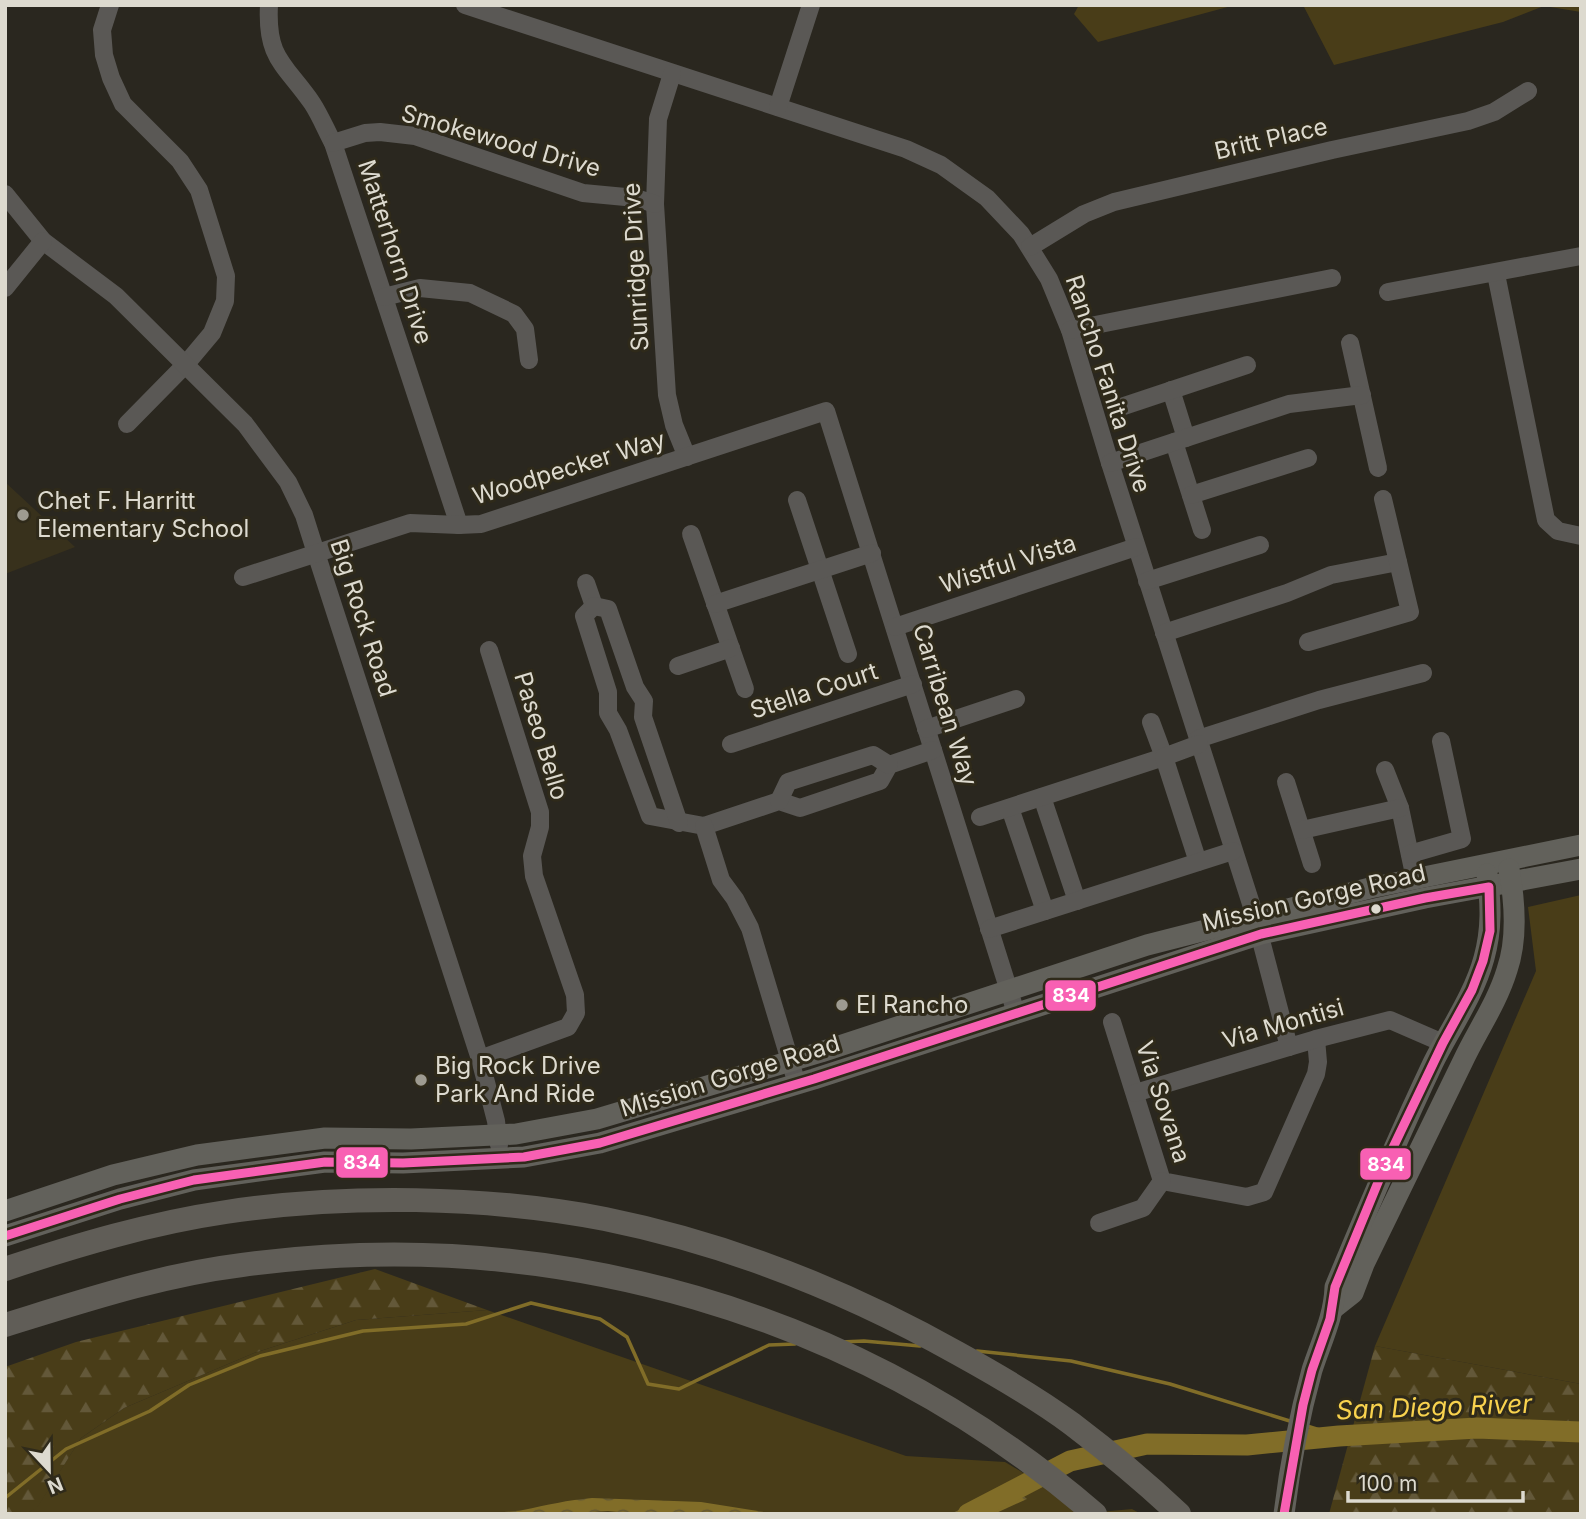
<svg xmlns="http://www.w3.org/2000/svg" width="1586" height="1519" viewBox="0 0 1586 1519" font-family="Inter,sans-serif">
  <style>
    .built { fill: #38311c }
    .grass { fill: #493d18 }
    .forest { fill: url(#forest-firs) }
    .water { fill: url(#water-waves) }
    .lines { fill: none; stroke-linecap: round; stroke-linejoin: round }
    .stream { stroke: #816d28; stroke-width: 3.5 }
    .river { stroke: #816d28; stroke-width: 21 }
    .minor { stroke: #5a5855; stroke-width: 18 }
    .major { stroke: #62615b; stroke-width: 21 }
    .highway { stroke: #605d57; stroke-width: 24 }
    .bus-1-casing { stroke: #2f2a1a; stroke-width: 14 }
    .bus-1 { stroke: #f860b3; stroke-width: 9 }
    .poi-dot { fill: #9e9b91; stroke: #2f2a1a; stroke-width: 2.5 }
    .bus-dot { fill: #dddacf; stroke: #2f2a1a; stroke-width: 2.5 }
    .labels { text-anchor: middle; stroke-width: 6; stroke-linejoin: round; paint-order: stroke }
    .street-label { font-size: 24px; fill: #dddacf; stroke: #2f2a1a }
    .poi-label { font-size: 24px; fill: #dddacf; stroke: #2f2a1a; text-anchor: start }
    .water-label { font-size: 26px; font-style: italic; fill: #f8d24e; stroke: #2f2a1a }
    .line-badge { stroke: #2f2a1a; stroke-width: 2.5 }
    .badge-label { font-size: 19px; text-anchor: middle; font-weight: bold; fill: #fff }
  </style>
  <defs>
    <pattern id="forest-firs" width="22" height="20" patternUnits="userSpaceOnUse" patternTransform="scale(1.75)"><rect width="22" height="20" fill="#493d18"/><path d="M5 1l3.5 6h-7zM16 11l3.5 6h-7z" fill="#635839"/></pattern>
    <pattern id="water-waves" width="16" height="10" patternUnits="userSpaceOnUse" patternTransform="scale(1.75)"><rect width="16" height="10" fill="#816d28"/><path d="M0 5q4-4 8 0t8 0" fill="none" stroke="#655932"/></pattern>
  </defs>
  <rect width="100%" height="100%" fill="#2a271f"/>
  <polygon class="built" points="5,482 75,547 5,574"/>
  <g class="grass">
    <polygon points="1079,5 1235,5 1098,42 1074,14"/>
    <polygon points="1303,5 1581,5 1581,12 1544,6 1503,22 1334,65"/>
    <polygon points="1581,895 1581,1384 1375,1346 1536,971 1528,907"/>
    <polygon points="487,1310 906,1456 1005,1462 1090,1513 1132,1509 1141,1514 25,1514 37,1507 81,1438 124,1408 254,1353 356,1320"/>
  </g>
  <g class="forest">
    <polygon points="375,1269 487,1310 356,1320 254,1353 124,1408 81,1438 37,1508 25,1514 5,1514 5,1367 76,1342"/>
    <polygon points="1375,1346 1581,1384 1581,1514 1329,1514"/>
  </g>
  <g class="water">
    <polygon points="1011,1486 1027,1499 994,1514 950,1514"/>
    <path d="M 592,1498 L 701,1502 L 776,1514 L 638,1514 L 608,1511 L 560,1514 L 495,1514 C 505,1511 513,1512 523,1510 C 547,1505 568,1500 592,1498 Z"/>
  </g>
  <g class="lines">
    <g class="stream">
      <polyline points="841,1342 864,1341 920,1346"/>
      <polyline points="977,1351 1071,1361 1170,1384 1293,1422"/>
      <polyline points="1307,1426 1339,1436"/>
      <polyline points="5,1498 66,1449 150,1411 189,1385 260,1356 363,1331 466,1324 531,1303 600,1319 627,1337 648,1384 679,1389 769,1345 795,1344"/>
    </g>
    <polyline class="river" points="968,1514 1070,1461 1147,1444 1247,1445 1339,1436 1477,1428 1581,1432"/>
    <g class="minor">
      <polyline points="110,5 102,30 104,55 111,78 123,104 180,161 199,190 226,276 225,301 212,333 186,364 127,424"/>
      <path d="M 269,5 C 266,59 285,64 312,103 C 320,115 326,130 333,143 L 459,525"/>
      <polyline points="465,5 906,149 941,165 987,198 1021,234 1049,279 1070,330 1110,463 1253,910 1289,1047"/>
      <polyline points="672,74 658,119 655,204 667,395 674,425 687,457"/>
      <polyline points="778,107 811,5"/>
      <polyline points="333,143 365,133 380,132 415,136 583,193 636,198 655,204"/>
      <polyline points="5,194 43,241 116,296 245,424 288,482 304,515 316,553 480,1059 496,1121 499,1145"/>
      <polyline points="1030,247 1084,214 1114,202 1332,150 1468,121 1494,112 1528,91"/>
      <polyline points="1496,274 1546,520 1558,531 1581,536"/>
      <polyline points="5,288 43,241"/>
      <polyline points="1388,292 1581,256"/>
      <polyline points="384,297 420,288 470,293 514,314 525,329 529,360"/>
      <polyline points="1070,330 1332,278"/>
      <polyline points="1350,343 1378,468"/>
      <polyline points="1171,390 1186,438"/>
      <polyline points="1121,407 1247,365"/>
      <polyline points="1174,442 1202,530"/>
      <polyline points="1110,463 1289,404 1362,395"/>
      <polyline points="1191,495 1308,458"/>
      <polyline points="797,500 848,654"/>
      <polyline points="691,534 745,689"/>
      <polyline points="243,577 410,523 459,525 481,524 826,411 1016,1013"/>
      <polyline points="1147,581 1260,545"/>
      <polyline points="586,583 594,606"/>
      <polyline points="715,604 872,553"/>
      <polyline points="594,606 584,616 608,692 608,713 618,730 650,816 704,826 779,801 800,808 880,781 889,765 933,750"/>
      <polyline points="594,606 608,609 635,687 644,701 643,717 679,823"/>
      <polyline points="895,627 1136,547"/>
      <polyline points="1164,633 1287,593 1331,575 1398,562"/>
      <polyline points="1308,642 1410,612 1383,499"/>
      <polyline points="678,666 731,648"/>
      <polyline points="926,729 1016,699"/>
      <polyline points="1198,739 1319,700 1423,673"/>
      <polyline points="731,744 913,684"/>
      <polyline points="1385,770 1400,808 1415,879"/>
      <polyline points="1286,782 1312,864"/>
      <polyline points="1042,797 1077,901"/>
      <polyline points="779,801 788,782 873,755 889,765"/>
      <polyline points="1010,808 1045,911"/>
      <polyline points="980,817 1164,757 1151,722"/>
      <polyline points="704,826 721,880 735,899 750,928 797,1084"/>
      <polyline points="1302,830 1400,808"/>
      <polyline points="1410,854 1462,839 1441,741"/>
      <polyline points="1198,862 1164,757 1199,744"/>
      <polyline points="989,929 1233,851"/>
      <polyline points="1112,1022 1162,1181 1247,1197 1264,1192 1316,1074 1318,1062 1316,1039"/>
      <polyline points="480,1059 568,1027 576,1013 575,995 534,876 532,856 540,827 540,812 489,650"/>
      <polyline points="1135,1093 1316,1039 1390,1020 1443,1043"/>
      <polyline points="1099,1223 1143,1208 1162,1181"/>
    </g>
    <g class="major">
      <polyline points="5,1211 113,1175 197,1155 325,1138 411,1139 516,1134 597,1119 821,1052 1147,945 1370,888 1581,845"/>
      <polyline points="5,1236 120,1199 194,1180 325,1162 403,1163 524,1157 600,1143 814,1079 1261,934 1425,898 1581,869"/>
      <path d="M 1334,1308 L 1353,1293 L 1364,1264 C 1397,1196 1430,1129 1463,1061 C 1477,1031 1497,1003 1507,970 C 1518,938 1515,902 1509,869"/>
      <path d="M 1284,1514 C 1290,1465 1299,1417 1312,1370 C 1321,1342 1334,1317 1335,1287 C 1366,1212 1398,1137 1433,1063 C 1450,1029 1474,995 1484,958 C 1492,929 1491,903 1487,874"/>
    </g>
    <g class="highway">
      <path d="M 5,1269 C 77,1245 151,1223 226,1212 C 345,1194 487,1196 605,1219 C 728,1244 849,1292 959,1354 C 997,1375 1037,1398 1072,1424 C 1109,1452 1145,1482 1179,1514"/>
      <path d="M 5,1325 C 83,1301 161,1275 242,1265 C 551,1223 858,1311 1095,1514"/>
    </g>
    <g class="bus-1-casing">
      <polyline id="bus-1" points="5,1236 120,1199 194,1180 325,1162 403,1163 524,1157 600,1143 814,1079 1261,934 1425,898 1489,887 1490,931 1483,961 1472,990 1443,1043 1388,1158 1335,1287 1330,1319 1312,1370 1303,1405 1284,1514"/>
    </g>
    <use href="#bus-1" class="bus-1"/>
  </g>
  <g class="poi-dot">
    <circle cx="23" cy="515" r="7"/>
    <circle cx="842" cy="1005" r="7"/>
    <circle cx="421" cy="1080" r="7"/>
  </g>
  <circle class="bus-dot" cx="1376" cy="909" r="6"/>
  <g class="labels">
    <g class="street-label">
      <text transform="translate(1271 139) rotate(-13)" y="8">Britt Place</text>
      <text transform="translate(501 141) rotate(16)" y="8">Smokewood Drive</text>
      <text transform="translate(395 252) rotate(72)" y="8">Matterhorn Drive</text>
      <text transform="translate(636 267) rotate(-93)" y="8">Sunridge Drive</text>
      <text transform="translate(1108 384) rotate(72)" y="8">Rancho Fanita Drive</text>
      <text transform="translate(569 468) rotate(-17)" y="8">Woodpecker Way</text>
      <text transform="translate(1008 564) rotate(-18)" y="8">Wistful Vista</text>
      <text transform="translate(363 618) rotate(72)" y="8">Big Rock Road</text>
      <text transform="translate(814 691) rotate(-18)" y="8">Stella Court</text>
      <text transform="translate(945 705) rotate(73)" y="8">Carribean Way</text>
      <text transform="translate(541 736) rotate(73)" y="8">Paseo Bello</text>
      <text transform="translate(1314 898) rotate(-13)" y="8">Mission Gorge Road</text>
      <text transform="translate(1283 1024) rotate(-16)" y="8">Via Montisi</text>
      <text transform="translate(730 1076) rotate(-17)" y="8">Mission Gorge Road</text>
      <text transform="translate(1163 1102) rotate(72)" y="8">Via Sovana</text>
    </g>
    <g class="poi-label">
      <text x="37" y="509">Chet F. Harritt<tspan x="37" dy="28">Elementary School</tspan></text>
      <text x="856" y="1013">El Rancho</text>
      <text x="435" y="1074">Big Rock Drive<tspan x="435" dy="28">Park And Ride</tspan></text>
    </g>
    <g class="water-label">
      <text transform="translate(1434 1407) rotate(-2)" y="9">San Diego River</text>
    </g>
  </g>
  <g class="line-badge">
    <rect x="1044" y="979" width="53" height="33" rx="7" fill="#f860b3"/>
    <rect x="335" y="1146" width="54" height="33" rx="7" fill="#f860b3"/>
    <rect x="1359" y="1147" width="53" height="34" rx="7" fill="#f860b3"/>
  </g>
  <g class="badge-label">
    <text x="1071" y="1002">834</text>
    <text x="362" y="1169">834</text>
    <text x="1386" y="1171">834</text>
  </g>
  <rect width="1586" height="1519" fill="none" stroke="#dddacf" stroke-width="14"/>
  <g transform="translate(49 1470) rotate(158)" stroke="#2f2a1a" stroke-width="5" paint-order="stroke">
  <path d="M0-5L12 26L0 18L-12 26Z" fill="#dddacf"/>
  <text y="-10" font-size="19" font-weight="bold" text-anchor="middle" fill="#dddacf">N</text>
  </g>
  <path d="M1348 1491v10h175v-10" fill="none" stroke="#dddacf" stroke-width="3.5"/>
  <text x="1358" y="1491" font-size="21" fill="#dddacf" stroke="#2f2a1a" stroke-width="5" paint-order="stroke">100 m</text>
</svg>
